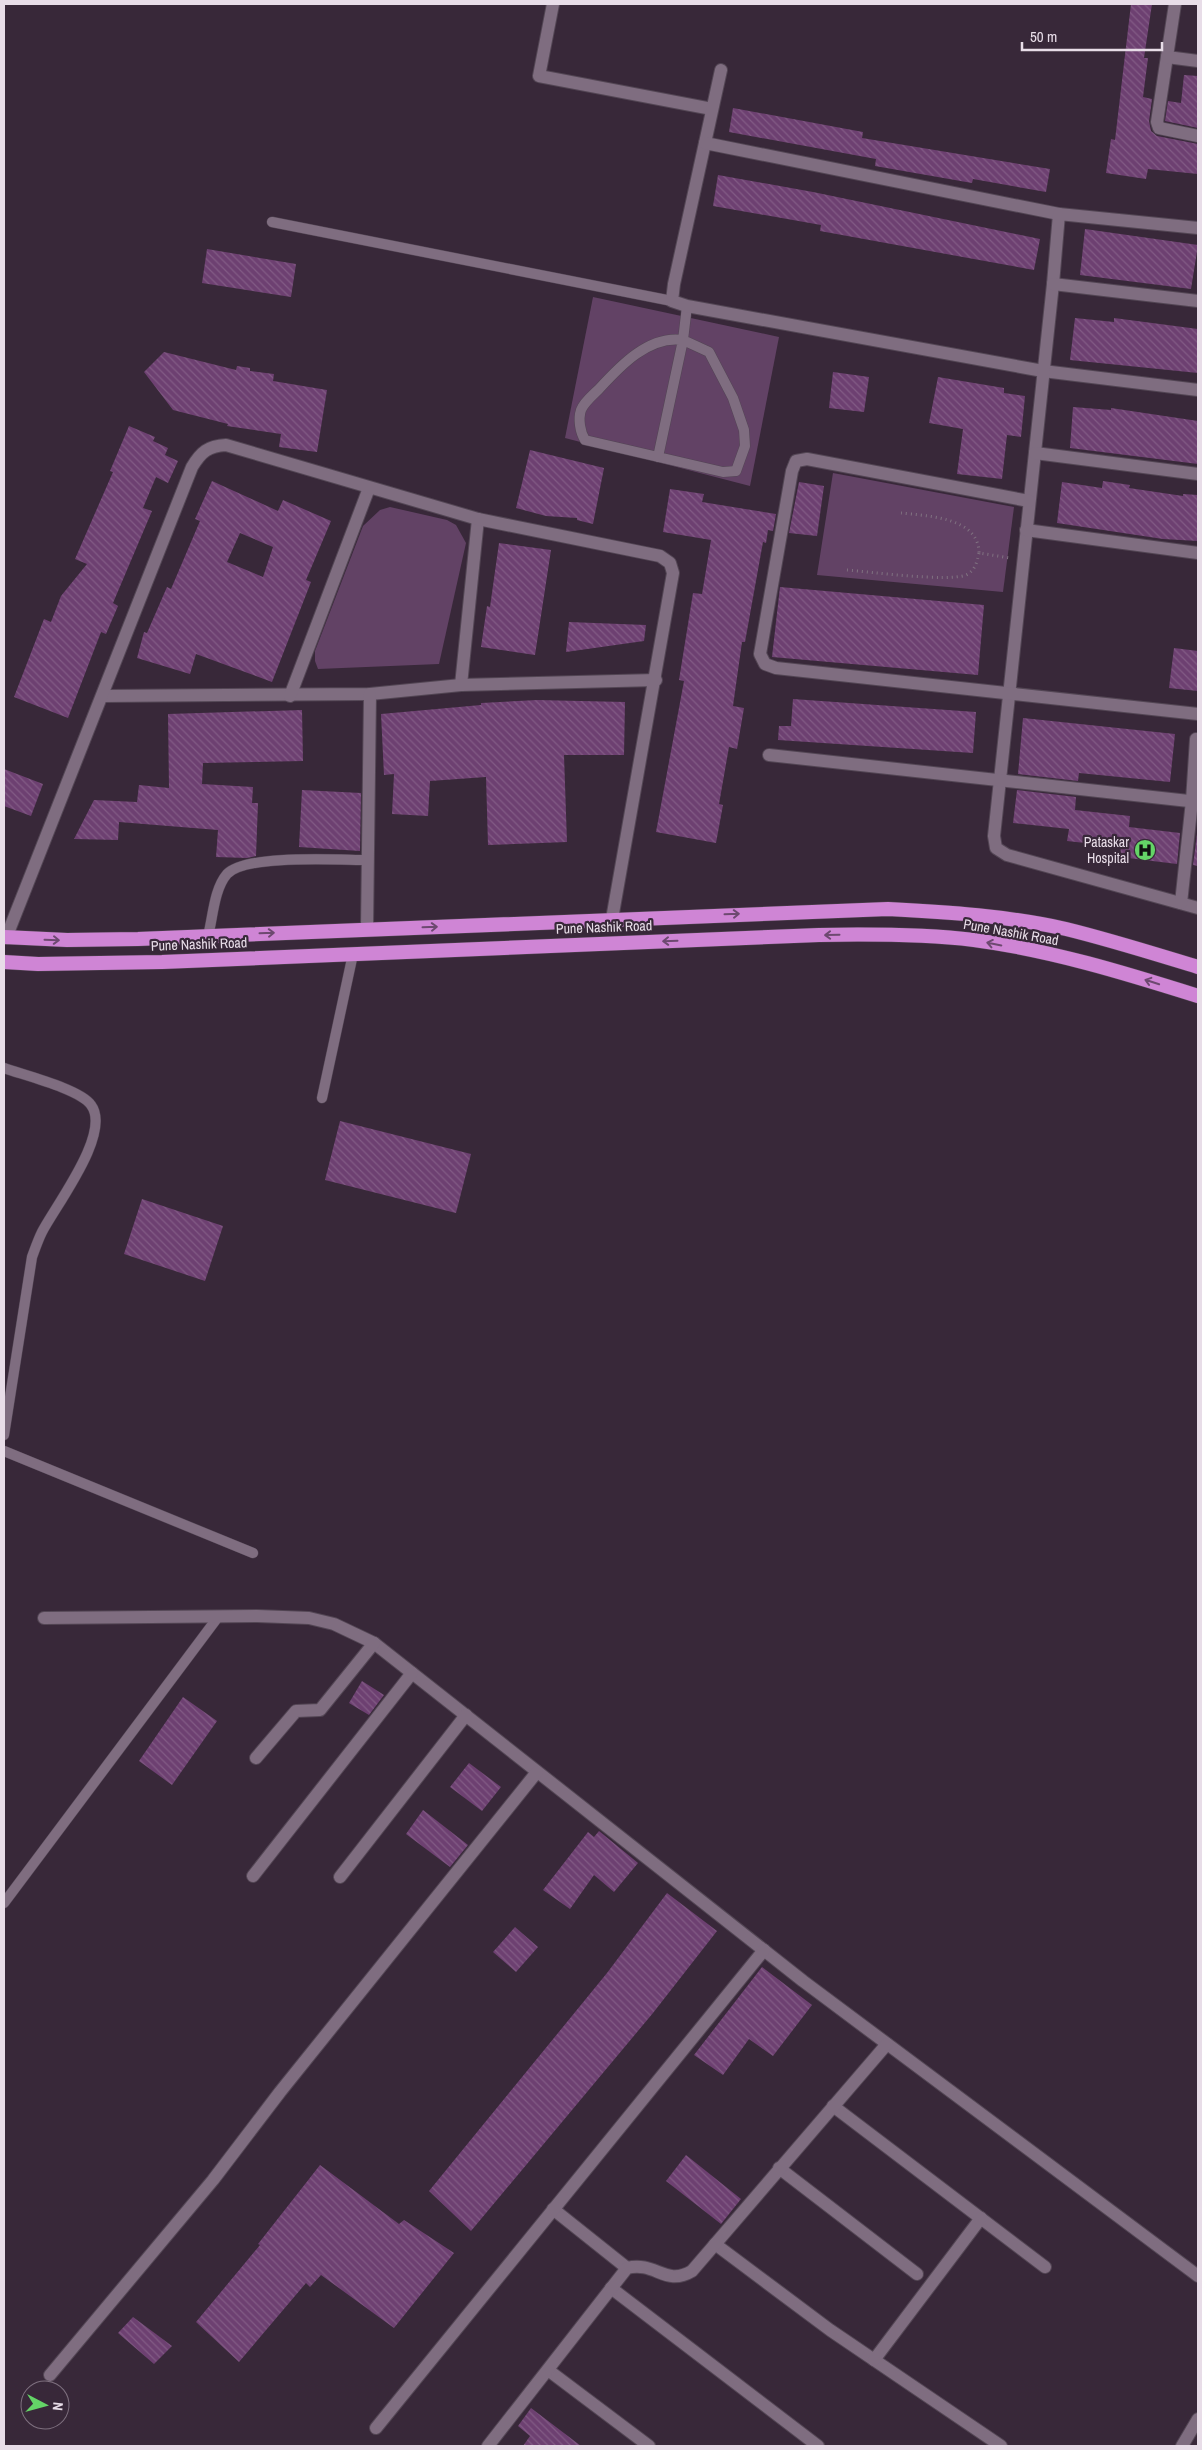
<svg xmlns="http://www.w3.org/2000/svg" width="1202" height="2450" viewBox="0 0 1202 2450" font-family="'Archivo Narrow',sans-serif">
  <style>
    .green { fill: #624265 }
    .building { fill: url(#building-back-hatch); fill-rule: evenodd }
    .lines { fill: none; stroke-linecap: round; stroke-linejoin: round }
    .service-casing { stroke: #534654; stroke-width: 11 }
    .minor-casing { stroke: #534654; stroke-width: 14 }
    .trunk-casing { stroke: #534654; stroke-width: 15 }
    .path { stroke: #807281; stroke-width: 3; stroke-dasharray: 1 4; stroke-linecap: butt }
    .service { stroke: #7f6d80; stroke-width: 10 }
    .minor { stroke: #7f6d80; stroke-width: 12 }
    .trunk { stroke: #cf85d5; stroke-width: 14 }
    .oneway { stroke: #6d4970 }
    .labels { text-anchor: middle; stroke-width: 4.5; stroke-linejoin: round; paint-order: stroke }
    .poi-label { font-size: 14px; fill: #e8dde8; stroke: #382839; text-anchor: end }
    .street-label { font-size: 14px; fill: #e8dde8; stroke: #382839 }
  </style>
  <defs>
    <pattern id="building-back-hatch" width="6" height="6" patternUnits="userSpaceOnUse" patternTransform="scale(1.25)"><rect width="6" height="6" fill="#6d4071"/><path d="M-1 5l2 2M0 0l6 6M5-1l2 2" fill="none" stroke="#825b85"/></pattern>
  </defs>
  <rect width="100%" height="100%" fill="#382839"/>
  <g class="green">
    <polygon points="593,297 779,337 750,486 565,438"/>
    <polygon points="833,473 1014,507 1003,592 817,575"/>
    <polygon points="390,507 447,520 456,525 466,543 439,664 318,669 315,661 315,651 363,526 380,510"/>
  </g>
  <g class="building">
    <polygon points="1131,4 1152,4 1144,58 1148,58 1143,97 1152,99 1149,121 1151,131 1157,136 1198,144 1198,174 1148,169 1146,179 1106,173 1111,139 1115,140"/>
    <polygon points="1184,75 1198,76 1198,128 1165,121 1168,101 1181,103"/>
    <polygon points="733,108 863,132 862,138 1050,169 1046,192 973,179 972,183 875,166 876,159 729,132"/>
    <polygon points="718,175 813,192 1040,239 1034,270 820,231 821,225 713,206"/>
    <polygon points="1085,229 1198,245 1191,289 1080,275"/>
    <polygon points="207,249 296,264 291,297 202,283"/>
    <polygon points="1075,318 1114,322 1114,318 1198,329 1198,373 1070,360"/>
    <polygon points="164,352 236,370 237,366 250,368 250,371 274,374 273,381 327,390 317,452 279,447 281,434 227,426 228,424 173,410 144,372"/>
    <polygon points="833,372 869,377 864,412 829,408"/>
    <polygon points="938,377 1004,388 1004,393 1025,396 1021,437 1007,435 1002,479 957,474 963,429 929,423"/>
    <polygon points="1073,407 1111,410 1111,408 1198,421 1198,464 1070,448"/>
    <polygon points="129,426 155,437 153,441 168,448 165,455 178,461 168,483 156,477 143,508 152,511 113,603 118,606 106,634 101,632 68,718 14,697 44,619 51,622 61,596 87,564 75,559 113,472 110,471"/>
    <polygon points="530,450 604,468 593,524 577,520 577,518 546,516 516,508"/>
    <path d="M 212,481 L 278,511 L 283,500 L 331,521 L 306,580 L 311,582 L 272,682 L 196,654 L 190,674 L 137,658 L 144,632 L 147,633 L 167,587 L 171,589 L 200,521 L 195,519 ZM 240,533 L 273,547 L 263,577 L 227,562 Z"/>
    <polygon points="1103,481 1130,485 1129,488 1183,496 1183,494 1198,495 1198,541 1163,539 1057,523 1062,482 1102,488"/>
    <polygon points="799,482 824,486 817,536 789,533"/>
    <polygon points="670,489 704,494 702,502 776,514 773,531 768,530 766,543 763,542 745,642 742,642 733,706 744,708 737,749 729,747 719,804 723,805 716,843 656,832 684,681 679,680 693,593 702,594 711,540 663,532"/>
    <polygon points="499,543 551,550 535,655 481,647 487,606 490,607"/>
    <polygon points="780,587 984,605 978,675 772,657"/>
    <polygon points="569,622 646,625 644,641 566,652"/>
    <polygon points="1174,648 1198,651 1198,691 1169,688"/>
    <polygon points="793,699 976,712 973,753 778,740 779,726 791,726"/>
    <polygon points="537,700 625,702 624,755 564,755 567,842 488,845 486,777 430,781 428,816 392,814 394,774 384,775 381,714 481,705 481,703"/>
    <polygon points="302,710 303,761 203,763 202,784 253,787 252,803 258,803 256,856 247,858 216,857 218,830 119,822 118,840 74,839 94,800 137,802 139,785 169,788 168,714"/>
    <polygon points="1023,718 1175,734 1170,782 1079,773 1078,781 1018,774"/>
    <polygon points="4,769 43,784 31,816 4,806"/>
    <polygon points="302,790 361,793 360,851 299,847"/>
    <polygon points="1017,790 1076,797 1075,810 1130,816 1129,827 1180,833 1177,864 1120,857 1121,847 1067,841 1069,829 1013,823"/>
    <polygon points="1197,834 1198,835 1198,866 1193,865"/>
    <polygon points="340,1121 471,1154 456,1213 325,1180"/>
    <polygon points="142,1199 223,1226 205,1281 124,1254"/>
    <polygon points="362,1681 384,1695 369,1715 349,1703"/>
    <polygon points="183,1697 217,1721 172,1785 139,1761"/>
    <polygon points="469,1763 501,1787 482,1811 450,1787"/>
    <polygon points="423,1810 468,1845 450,1867 406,1834"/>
    <polygon points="599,1831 638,1863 614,1892 594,1875 570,1909 543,1890 588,1832 594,1837"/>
    <polygon points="667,1893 717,1931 653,2013 471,2231 429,2191 607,1973"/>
    <polygon points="515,1927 538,1947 516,1972 493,1952"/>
    <polygon points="762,1967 812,2005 773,2056 749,2039 723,2075 694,2055"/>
    <polygon points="686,2155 741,2199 721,2224 666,2181"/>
    <polygon points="320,2165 399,2224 404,2220 454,2253 394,2328 321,2275 310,2287 306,2283 239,2362 196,2322 260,2245 258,2244"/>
    <polygon points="133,2317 172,2346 154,2364 118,2333"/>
    <polygon points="531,2408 581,2446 523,2446 530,2436 518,2426"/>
  </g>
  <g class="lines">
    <g class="service-casing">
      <g id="service">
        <polyline points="272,222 672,301"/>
        <path d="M 658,457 L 683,340 C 649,335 620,366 599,389 C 593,395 584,402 581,410 C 578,419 580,432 585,440 L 723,472 L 736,471 L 745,446 L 744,430 L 733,398 L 709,352 L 683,340 L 687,306"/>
        <path d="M 208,936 C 213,917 214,889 227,874 C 246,854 339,860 367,860"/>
        <path d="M 4,1068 C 23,1075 80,1089 91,1105 C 112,1133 56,1205 42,1232 C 38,1240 35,1249 32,1257 L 4,1435"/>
        <polyline points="322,1098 353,954"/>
        <polyline points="4,1451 253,1553"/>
        <polyline points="4,1903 218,1617"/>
      </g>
    </g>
    <g class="minor-casing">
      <g id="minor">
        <polyline points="553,4 539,76 712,109"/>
        <polyline points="1175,4 1157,122 1159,128 1198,136"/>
        <polyline points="1167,57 1198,61"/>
        <polyline points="721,70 674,284 672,301 687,306 1043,371 1198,390"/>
        <polyline points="705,143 1059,214"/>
        <polyline points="1198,228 1059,214 1053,284 994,836 996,848 1007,855 1198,908"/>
        <polyline points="1053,284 1198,301"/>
        <polyline points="1035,453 1198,474"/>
        <polyline points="1029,501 807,459 796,461 792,471 760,654 765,664 776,668 1198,714"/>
        <polyline points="1026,530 1198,553"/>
        <polyline points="461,685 478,519"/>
        <polyline points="103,696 370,694 461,685 656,680"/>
        <polyline points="290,696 369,488"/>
        <polyline points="769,755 1198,802"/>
        <polyline points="1181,903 1192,801 1196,739"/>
        <polyline points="367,929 370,694"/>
        <path d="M 6,938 L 192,467 C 201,452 208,446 226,445 L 478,519 L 660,556 L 670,563 L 673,573 L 612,919"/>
        <polyline points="44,1618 257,1616 309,1618 334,1624 374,1643 803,1981 1198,2276"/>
        <polyline points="256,1758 296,1711 320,1710 374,1643"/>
        <polyline points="253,1876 412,1673"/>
        <polyline points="340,1877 466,1715"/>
        <polyline points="833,2106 1045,2267"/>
        <polyline points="779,2168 917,2274"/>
        <polyline points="553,2209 627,2268"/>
        <polyline points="715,2244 830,2330 1001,2446"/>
        <polyline points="611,2288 818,2446"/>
        <polyline points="874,2360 981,2218"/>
        <polyline points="548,2370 649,2446"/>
        <polyline points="50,2375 213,2180 280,2092 537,1772"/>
        <polyline points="376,2428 764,1950"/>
        <path d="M 488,2446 L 627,2268 C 656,2261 665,2287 692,2271 L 887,2044"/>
        <polyline points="1182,2446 1198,2419"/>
      </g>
    </g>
    <g class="trunk-casing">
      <g id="trunk">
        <path d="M 4,937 L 67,940 L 138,939 L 888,909 C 948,912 1008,916 1066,929 C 1111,940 1155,954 1198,967"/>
        <path d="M 4,962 L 38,964 L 162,962 L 819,935 C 871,934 922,934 974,940 C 1050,950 1125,973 1198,996"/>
      </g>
    </g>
    <g class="path">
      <path d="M 901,513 C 927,516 979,517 979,553 L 1010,558"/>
      <path d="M 847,570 C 870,572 948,582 966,575 C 975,571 977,562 979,553"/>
    </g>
    <use href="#service" class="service"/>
    <use href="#minor" class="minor"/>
    <use href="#trunk" class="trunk"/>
  </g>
  <defs><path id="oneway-shaft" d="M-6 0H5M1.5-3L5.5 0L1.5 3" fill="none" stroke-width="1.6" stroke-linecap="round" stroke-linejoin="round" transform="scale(1.25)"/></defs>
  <g class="oneway">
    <use href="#oneway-shaft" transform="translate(732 914) rotate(-2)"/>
    <use href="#oneway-shaft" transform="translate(430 927) rotate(-2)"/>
    <use href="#oneway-shaft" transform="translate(267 933) rotate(-2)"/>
    <use href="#oneway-shaft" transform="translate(832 935) rotate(179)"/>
    <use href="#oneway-shaft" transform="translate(52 940) rotate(2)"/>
    <use href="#oneway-shaft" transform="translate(670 941) rotate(178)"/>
    <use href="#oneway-shaft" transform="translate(994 944) rotate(-169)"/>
    <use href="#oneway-shaft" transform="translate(1152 982) rotate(-162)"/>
  </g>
  <defs>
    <g id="hospital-disc" transform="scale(1.125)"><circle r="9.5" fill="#64d467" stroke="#382839"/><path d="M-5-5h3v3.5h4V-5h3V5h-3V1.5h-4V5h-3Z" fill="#111"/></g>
  </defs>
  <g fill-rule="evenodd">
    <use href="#hospital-disc" x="1145" y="850"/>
  </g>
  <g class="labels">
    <g class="poi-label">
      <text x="1129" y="847">Pataskar<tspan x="1129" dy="16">Hospital</tspan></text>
    </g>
    <g class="street-label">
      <text transform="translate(604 927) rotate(-2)" y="5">Pune Nashik Road</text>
      <text transform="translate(1011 932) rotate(10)" y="5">Pune Nashik Road</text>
      <text transform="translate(199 944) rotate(-2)" y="5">Pune Nashik Road</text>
    </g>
  </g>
  <rect width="1202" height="2450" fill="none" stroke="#e8dde8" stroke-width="10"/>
  <g transform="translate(45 2405) rotate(96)"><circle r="24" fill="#382839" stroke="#7e707f"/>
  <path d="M0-4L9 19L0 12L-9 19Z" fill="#64d467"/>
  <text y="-8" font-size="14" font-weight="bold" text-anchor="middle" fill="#e8dde8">N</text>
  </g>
  <path d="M1022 42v8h140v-8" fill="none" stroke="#e8dde8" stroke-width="2.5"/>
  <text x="1030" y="42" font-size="15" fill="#e8dde8" stroke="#382839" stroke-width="4" paint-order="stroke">50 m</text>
</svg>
